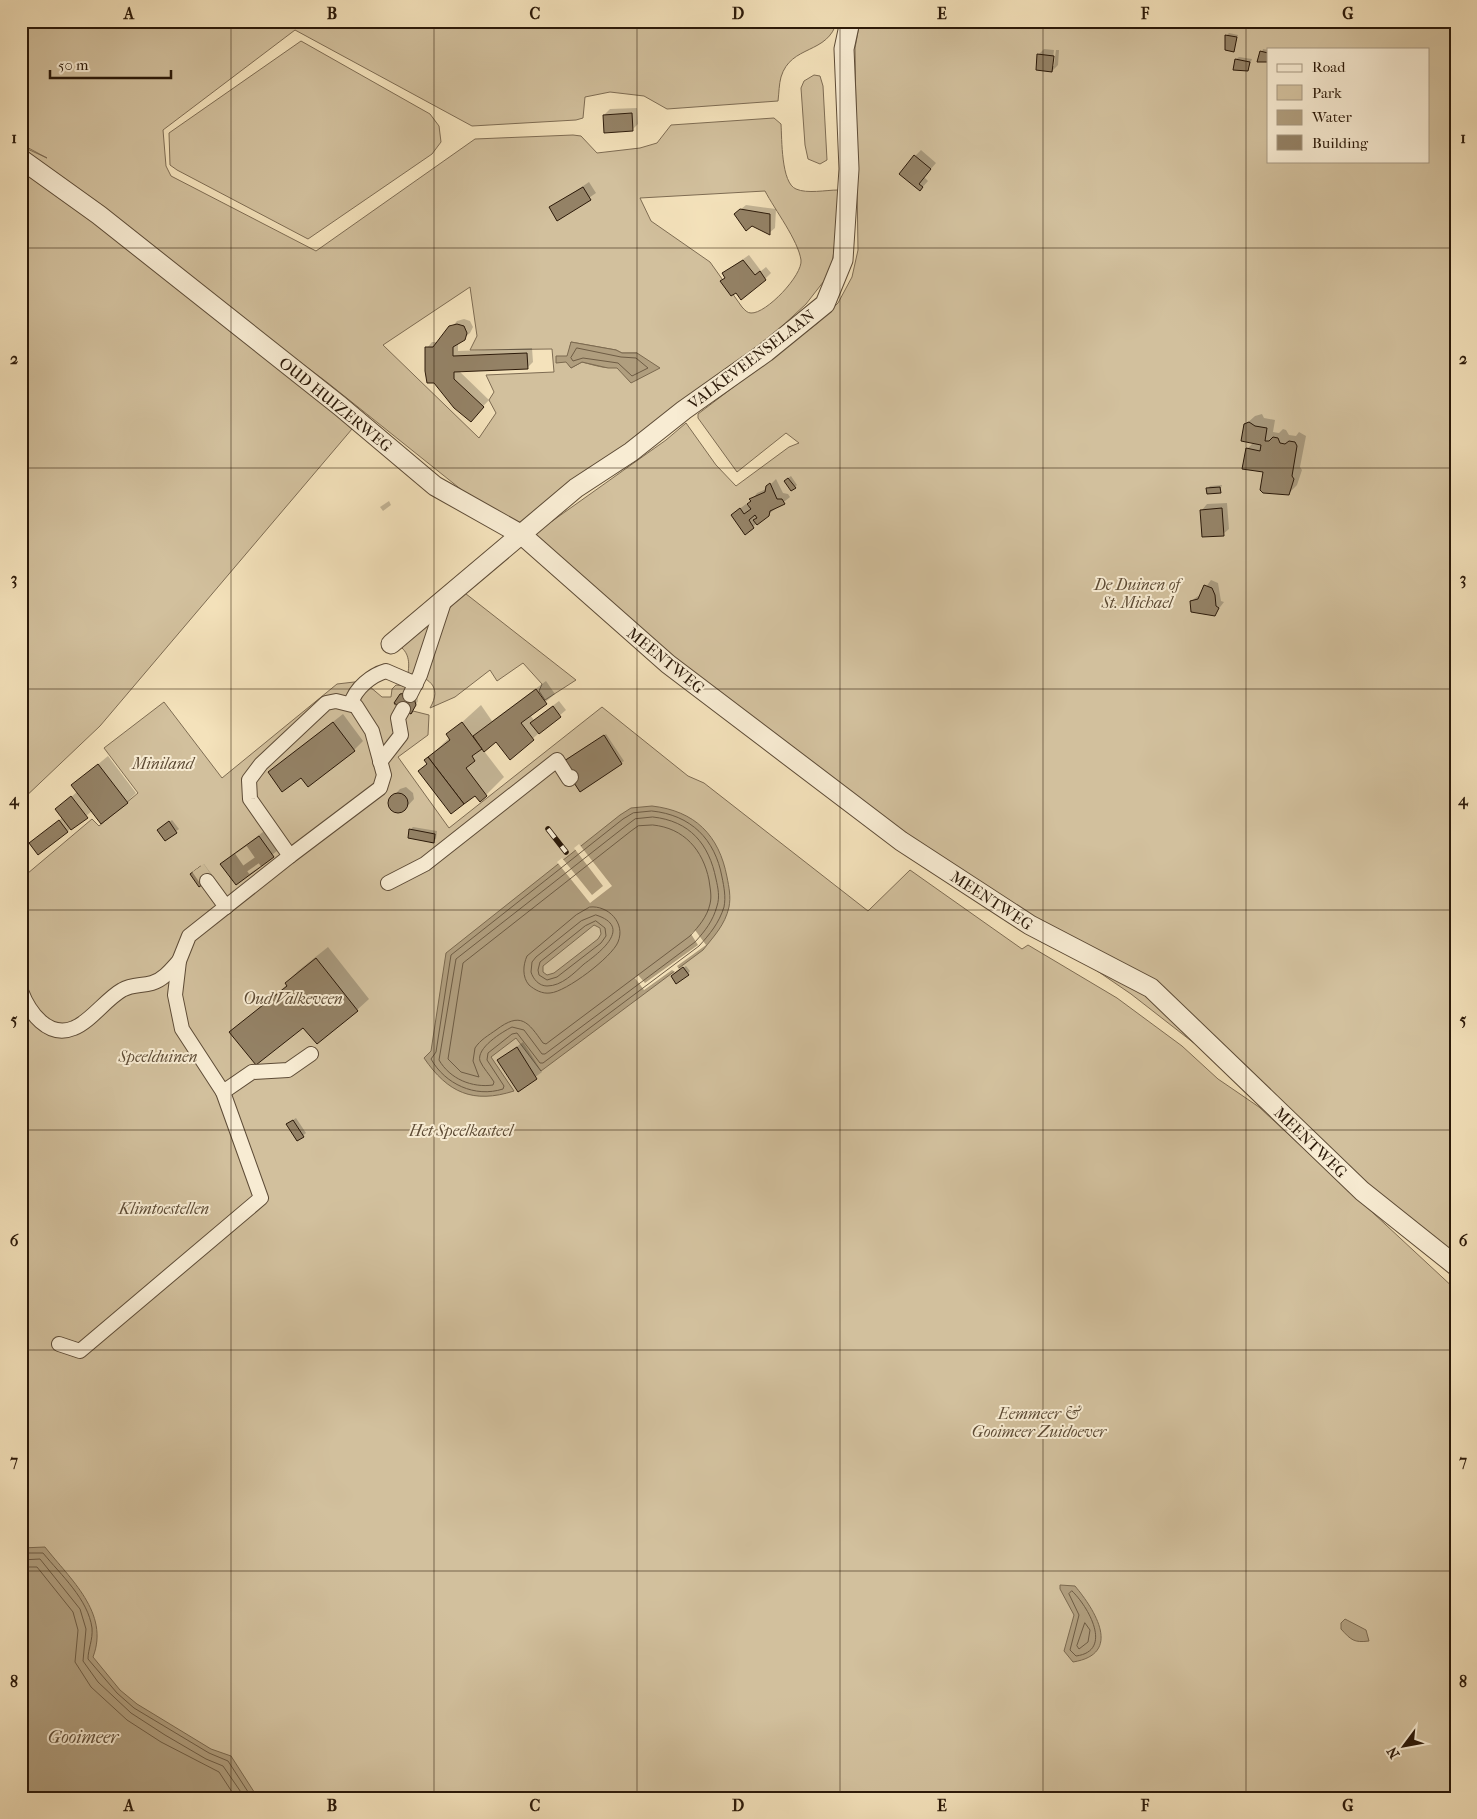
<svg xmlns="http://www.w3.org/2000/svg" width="1477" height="1819" viewBox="0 0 1477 1819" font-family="'IM FELL French Canon',serif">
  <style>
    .green { fill: #d2c09d; stroke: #7e6c53; fill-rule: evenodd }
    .water { fill: #b09e7e; stroke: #7b694f; fill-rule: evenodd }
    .pier { fill: #f4e2bb }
    .shadow { fill: #0003 }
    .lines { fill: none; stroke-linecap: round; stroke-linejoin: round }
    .shore { stroke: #6e5c44; stroke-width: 1 }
    .building { fill: #948266; stroke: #2b1909 }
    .pedestrian-tunnel { stroke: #ccba97; stroke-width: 14; stroke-dasharray: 14 7; stroke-linecap: butt }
    .pedestrian-casing { stroke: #5d4b36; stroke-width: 16 }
    .minor-casing { stroke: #5d4b36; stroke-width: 21 }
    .pedestrian { stroke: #f8ecd3; stroke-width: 14 }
    .minor { stroke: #f8ecd3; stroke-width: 19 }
    .rail-casing { stroke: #2b1909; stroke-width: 5.5 }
    .rail { stroke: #f8ecd3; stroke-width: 4; stroke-dasharray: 11; stroke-linecap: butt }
    .grid { fill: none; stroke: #2b1909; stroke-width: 1; stroke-opacity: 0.55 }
    .labels { text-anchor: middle; stroke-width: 4; stroke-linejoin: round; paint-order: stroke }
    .street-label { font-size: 16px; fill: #2b1909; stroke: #f8ecd3 }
    .park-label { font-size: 16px; font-style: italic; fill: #5d4b35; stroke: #f8ecd3 }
    .water-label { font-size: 18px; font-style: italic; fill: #604e38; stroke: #f8ecd3 }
    .neatline { fill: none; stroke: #2b1909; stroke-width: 2 }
    .grid-label { font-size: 16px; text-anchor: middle; font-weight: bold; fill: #2b1909 }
  </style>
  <rect width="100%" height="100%" fill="#f4e2bb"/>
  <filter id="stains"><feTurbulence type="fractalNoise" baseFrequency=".004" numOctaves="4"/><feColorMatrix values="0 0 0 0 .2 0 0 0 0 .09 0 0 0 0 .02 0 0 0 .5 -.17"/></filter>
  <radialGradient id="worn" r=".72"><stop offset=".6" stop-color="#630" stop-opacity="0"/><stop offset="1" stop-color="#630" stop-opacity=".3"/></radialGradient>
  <g class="green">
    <path d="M 21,21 L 837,21 C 828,55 791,44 781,77 C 779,84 779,93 778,101 L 667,109 L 644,96 L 610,92 L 585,97 L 583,118 L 576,120 L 472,126 L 295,30 L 163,130 L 166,166 L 171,176 L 316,251 L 475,139 L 573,135 L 581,136 L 597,153 L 640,148 L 657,143 L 671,125 L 774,118 L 781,124 C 782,139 781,183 796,189 C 807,194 826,190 838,190 L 841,199 L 831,272 L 806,304 L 765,342 L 513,531 L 328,383 L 21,152 L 21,146 L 47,158 L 21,144 ZM 765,191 C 775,210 798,240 801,260 C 803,275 766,314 751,313 C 747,313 745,310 742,307 L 710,262 L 651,221 L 640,198 ZM 470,287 L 477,336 L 470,350 L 552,349 L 554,372 L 486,375 L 494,392 L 489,400 L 496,413 L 479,438 L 383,345 ZM 571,342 L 616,350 L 622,353 L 637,353 C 612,371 612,370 582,362 L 571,368 L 567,362 Z"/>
    <path d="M 860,21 L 1456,21 L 1456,1276 L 1308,1132 L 1131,994 L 1030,925 L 656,651 L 527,539 L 666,440 L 686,423 L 716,465 L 736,486 L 789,447 L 799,443 L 786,433 L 737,472 L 698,418 L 698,414 L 819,322 L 838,303 L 852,277 L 858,250 L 855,48 ZM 1268,49 L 1428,49 L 1428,161 L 1268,161 Z"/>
    <polygon points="301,41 430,114 439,126 441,142 432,154 308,239 177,170 170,165 169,133"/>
    <polygon points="814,75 820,76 823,86 827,160 820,164 808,159 805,145 801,88 804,81"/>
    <polygon points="21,160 308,389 352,429 100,726 21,801"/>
    <path d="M 461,590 L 576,680 L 545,700 L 539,691 L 542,684 L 523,663 L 497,681 L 490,670 L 455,697 L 430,708 C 443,686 428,677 408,673 C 410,660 408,650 396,644 Z"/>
    <polygon points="363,681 382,697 391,697 392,689 396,685 407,686 406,693 400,695 394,704 411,714 413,711 429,715 428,735 398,757 449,828 602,707 688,776 704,783 868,911 910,870 1022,949 1028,945 1117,998 1182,1046 1218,1079 1259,1107 1456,1290 1456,1798 21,1798 21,879 92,819 99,826 138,793 104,748 164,702 222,778 337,684"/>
  </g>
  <g class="water">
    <polygon points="571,342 616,350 622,353 637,353 660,368 631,383 617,368 608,368 582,362 571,368 566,362 556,363 556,356 567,356"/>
    <path d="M 652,806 C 695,811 719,835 727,877 C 729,887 731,897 729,907 C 725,925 714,936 703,950 L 541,1071 L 516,1038 L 491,1057 L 514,1091 C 473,1104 448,1093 424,1058 L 431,1051 L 446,953 L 620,815 L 631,808 ZM 594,925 L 600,928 L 601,934 L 598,939 L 554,973 L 547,975 L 543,972 L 543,966 Z"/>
    <path d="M 45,1547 C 70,1579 110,1613 93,1657 L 120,1690 L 137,1704 L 211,1749 L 231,1756 L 258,1798 L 21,1798 L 21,1548 Z"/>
    <path d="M 1060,1585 L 1075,1586 C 1095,1610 1123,1654 1073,1662 L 1064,1651 L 1074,1615 L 1060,1589 Z"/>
    <path d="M 1345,1619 L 1366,1630 L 1369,1641 C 1354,1643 1351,1640 1341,1629 L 1341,1623 Z"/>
  </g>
  <g class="pier">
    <polygon points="579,844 612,886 590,903 557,862 562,858 592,895 603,886 574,848"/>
    <polygon points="695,930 706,945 677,966 679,969 675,972 672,970 644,990 635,978 638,975 645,983 698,945 691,934"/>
  </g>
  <g class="shadow">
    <polygon points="1229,33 1238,35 1233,51 1227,35"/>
    <polygon points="1044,49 1054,50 1052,66 1054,66 1056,50 1059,50 1058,65 1052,71 1038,55"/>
    <polygon points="1263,49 1268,50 1268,62 1259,61"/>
    <polygon points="1239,57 1252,59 1248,69 1236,59"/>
    <polygon points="637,108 638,124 632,130 604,115 610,109"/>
    <polygon points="921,150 936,163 924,177 928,181 920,190 915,156"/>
    <polygon points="589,182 596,193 558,219 551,208"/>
    <polygon points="746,205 776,209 775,228 769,233 735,214"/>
    <polygon points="749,255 761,271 766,267 771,273 765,279 736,291 722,281 726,277 723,273"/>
    <polygon points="464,319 470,321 473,327 470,333 458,343 458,351 532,348 533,362 528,367 459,371 489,400 470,420 427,348 432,342 439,342 457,321"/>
    <polygon points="1262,414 1264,418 1275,420 1273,432 1279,433 1283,429 1286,430 1289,435 1296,436 1299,432 1306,436 1300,467 1302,470 1297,485 1288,494 1264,471 1247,449 1254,442 1245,425 1255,416"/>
    <polygon points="791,476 797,485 795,487 788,478"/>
    <polygon points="776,479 783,493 788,494 790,497 745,533 738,510 746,504 748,506 757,493 766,489"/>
    <polygon points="1222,485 1220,491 1207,489 1210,486"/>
    <polygon points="389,501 391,505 383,511 380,507"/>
    <polygon points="1227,503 1229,529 1223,534 1202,510 1207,504"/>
    <polygon points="1211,580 1218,583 1221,601 1224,602 1214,615 1191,601 1201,594"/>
    <polygon points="546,681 555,694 530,715 534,720 559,701 566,710 510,758 497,740 484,751 504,777 486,795 476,794 419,771 428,763 426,760 450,737 448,735 481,705 492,721"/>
    <polygon points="409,691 417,695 418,701 413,710 401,695"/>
    <polygon points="343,714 363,741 354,750 308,785 301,776 269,772"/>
    <polygon points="606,734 624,761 580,790 565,760"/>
    <polygon points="108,756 136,793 127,802 92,811 68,831 31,843 63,817 57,809 77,792 73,785"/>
    <polygon points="406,787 413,793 414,799 403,811 396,812 390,808 389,801 400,789"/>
    <polygon points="172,820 179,829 165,840 161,828"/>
    <polygon points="413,827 437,831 436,839 433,841 410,830"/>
    <polygon points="268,828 282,847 236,883 222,864"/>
    <polygon points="204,864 212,875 209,878 194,872"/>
    <polygon points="328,947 369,999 357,1010 303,1026 231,1032 288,984 286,983 298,971"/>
    <polygon points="686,966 690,971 688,974 675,974"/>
    <polygon points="523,1042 542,1072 518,1090 499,1060"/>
    <polygon points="296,1118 306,1133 298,1140 290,1122"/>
  </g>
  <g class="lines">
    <g class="shore">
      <polygon points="577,348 621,357 636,358 648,368 632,376 618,363 583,358 573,361 571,358"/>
      <path d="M 652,811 C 691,815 715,839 722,877 C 724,887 726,897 724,907 C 719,923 710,934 699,946 L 543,1063 L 540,1063 L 517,1033 L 512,1034 L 488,1053 L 487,1060 L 504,1086 L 503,1089 C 475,1098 445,1084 431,1059 L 436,1052 L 451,955 L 623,819 L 633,813 Z"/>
      <path d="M 653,817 C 690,821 709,844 716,879 C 718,888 720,897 717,906 C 713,921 705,931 695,942 L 545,1054 L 542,1054 L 524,1030 L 512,1027 C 502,1032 476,1048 480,1061 C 483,1068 490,1075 494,1082 L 493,1085 C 472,1088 450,1079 439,1060 L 456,959 L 627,825 L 635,819 Z"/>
      <path d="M 653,825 C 684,828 703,850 709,880 C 710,888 712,896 710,904 C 707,917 699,926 690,936 L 546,1044 L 543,1043 C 528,1022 521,1011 496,1030 C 489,1035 480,1040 475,1048 L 473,1061 L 479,1077 L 461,1072 L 448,1059 L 463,963 L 631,831 L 638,826 Z"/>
      <path d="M 590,907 C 608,905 626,923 618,942 C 612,957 566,992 550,993 C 542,994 535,990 529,985 C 522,977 523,965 527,956 L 576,915 Z"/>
      <path d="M 596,915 C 634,927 599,953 584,964 C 574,973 562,986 547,986 C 539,986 533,979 531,972 L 532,962 L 536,957 L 581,921 Z"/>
      <polygon points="596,921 605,928 606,936 601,943 557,977 547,980 539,975 538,970 540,962 585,926"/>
      <path d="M 21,1553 L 43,1553 C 61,1575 88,1599 92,1628 C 93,1640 88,1649 88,1659 L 117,1693 L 134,1708 L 209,1753 L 228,1761 L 252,1798"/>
      <polyline points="21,1560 40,1559 80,1609 86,1629 83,1661 98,1682 131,1713 165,1735 206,1759 223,1766 245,1798"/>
      <polyline points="21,1567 37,1567 73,1612 78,1630 75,1662 91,1687 127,1720 161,1742 219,1772 236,1798"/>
      <path d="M 1072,1591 C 1088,1606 1114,1651 1076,1656 L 1070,1650 L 1079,1615 L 1069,1594 Z"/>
      <polygon points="1085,1623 1090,1630 1088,1642 1079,1649 1077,1646"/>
    </g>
  </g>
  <g class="building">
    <polygon points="1225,35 1237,37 1234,52 1225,50"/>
    <polygon points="1260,51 1268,53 1268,62 1257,62"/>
    <polygon points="1037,54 1054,56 1052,72 1036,70"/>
    <polygon points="1235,59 1250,62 1248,71 1233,70"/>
    <polygon points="632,113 633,131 604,133 603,115"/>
    <polygon points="914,155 931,169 919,184 923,187 920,191 899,174"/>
    <polygon points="583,187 591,200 557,221 549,207"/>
    <polygon points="740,209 770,214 770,235 752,226 746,231 734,214"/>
    <polygon points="743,260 755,275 760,271 766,280 741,300 736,293 731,296 720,281 725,278 722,273"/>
    <polygon points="457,324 464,326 467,333 465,340 453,347 453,356 527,353 528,369 454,372 454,379 484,407 471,422 454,408 434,383 427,383 425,371 425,347 433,347 449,326"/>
    <polygon points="1249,422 1255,426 1267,428 1265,441 1269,441 1273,437 1278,438 1280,443 1285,444 1289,441 1295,442 1297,446 1292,476 1294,479 1289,495 1263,493 1260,490 1263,472 1242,469 1246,448 1260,451 1261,445 1241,441 1244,424"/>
    <polygon points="788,478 796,488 791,491 784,481"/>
    <polygon points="770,483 777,499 782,499 785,504 770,511 769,516 757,525 753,520 757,518 755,515 749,520 754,528 745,535 731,515 740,508 744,514 751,509 747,504 751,501 749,499 765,492 766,486"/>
    <polygon points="1220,487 1221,493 1207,494 1206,488"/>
    <polygon points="1222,508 1224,536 1202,537 1200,510"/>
    <polygon points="1204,585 1212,588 1215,595 1216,606 1219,608 1215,616 1191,612 1190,601 1198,599"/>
    <polygon points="536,689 547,704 521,723 534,740 510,760 496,742 484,752 473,736"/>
    <polygon points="406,693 414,698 416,705 411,714 394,703 400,694"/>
    <polygon points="553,706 561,717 539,734 530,723"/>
    <polygon points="333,722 355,751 308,787 301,778 282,792 268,772"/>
    <polygon points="462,722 482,749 472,756 475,761 466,768 487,796 480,802 475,796 464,804 428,757 450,740 446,734"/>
    <polygon points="604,735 622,764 580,792 561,763"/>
    <polygon points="428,757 464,804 451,814 418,771 427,764 424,760"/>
    <polygon points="98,764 128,803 101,824 71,785"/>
    <circle cx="398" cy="803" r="10"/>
    <polygon points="71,796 88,818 71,830 55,809"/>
    <polygon points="59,820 68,832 38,855 29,843"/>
    <polygon points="169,821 177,833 165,841 157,830"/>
    <polygon points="409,829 435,834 434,843 408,838"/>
    <polygon points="259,836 274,857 236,885 220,864"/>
    <polygon points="201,866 210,879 199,887 190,874"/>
    <polygon points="316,958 358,1011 317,1044 303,1028 256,1065 229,1032 287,986 285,983"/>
    <polygon points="683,967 689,975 676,984 671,976"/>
    <polygon points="517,1047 537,1079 518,1092 497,1060"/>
    <polygon points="293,1120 304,1137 297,1141 286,1124"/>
  </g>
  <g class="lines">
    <g class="pedestrian-tunnel">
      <polyline points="241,850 255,870"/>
      <polyline points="198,868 207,881"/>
    </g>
    <g class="pedestrian-casing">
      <g id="pedestrian">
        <polyline points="410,695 420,675 445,599"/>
        <polygon points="336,701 356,706 372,731 384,775 380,788 290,856 250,799 249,780 261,764 326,703"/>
        <path d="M 351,704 C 355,688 372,675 386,671 L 416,684"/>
        <polyline points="380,762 401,735 398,718 403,709"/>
        <polyline points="290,856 189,936 179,961 175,995 182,1029 223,1092 252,1072 288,1070 311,1054"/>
        <polyline points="207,881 226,907"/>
        <polyline points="388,883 425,864 557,760 569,779 571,777"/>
        <path d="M 21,991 C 29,1012 48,1039 74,1028 C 90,1022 106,999 122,990 C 132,984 141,986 152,983 C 163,980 171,970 179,961"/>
        <polyline points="59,1344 80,1351 261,1198 223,1092"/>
      </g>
    </g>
    <g class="minor-casing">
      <g id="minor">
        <polyline points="21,159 99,215 340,406 435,486 522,535 668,664 901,841 1030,925 1151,988 1362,1191 1456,1266"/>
        <polyline points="391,644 576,488 631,452 684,410 766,352 825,304 843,260 849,169 844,49 850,21"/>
      </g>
    </g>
    <use href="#pedestrian" class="pedestrian"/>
    <use href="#minor" class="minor"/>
    <g class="rail-casing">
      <polyline id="rail" points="548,829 566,852"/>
    </g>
    <use href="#rail" class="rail"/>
  </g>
  <path class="grid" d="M 231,21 L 231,1798M 434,21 L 434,1798M 637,21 L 637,1798M 840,21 L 840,1798M 1043,21 L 1043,1798M 1246,21 L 1246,1798M 21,248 L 1456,248M 21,468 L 1456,468M 21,689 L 1456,689M 21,910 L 1456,910M 21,1130 L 1456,1130M 21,1350 L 1456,1350M 21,1571 L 1456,1571"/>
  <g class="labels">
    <g class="street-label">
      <text transform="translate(751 359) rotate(-37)" y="6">VALKEVEENSELAAN</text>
      <text transform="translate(336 404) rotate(39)" y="6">OUD HUIZERWEG</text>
      <text transform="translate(666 660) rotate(39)" y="6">MEENTWEG</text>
      <text transform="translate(992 900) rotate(33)" y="6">MEENTWEG</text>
      <text transform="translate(1311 1142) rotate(44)" y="6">MEENTWEG</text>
    </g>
    <g class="park-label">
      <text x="1137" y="590">De Duinen of<tspan x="1137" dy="18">St. Michael</tspan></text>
      <text x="163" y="769">Miniland</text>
      <text x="293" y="1004">Oud Valkeveen</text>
      <text x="158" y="1062">Speelduinen</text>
      <text x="461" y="1136">Het Speelkasteel</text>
      <text x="164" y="1214">Klimtoestellen</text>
      <text x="1039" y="1419">Eemmeer &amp;<tspan x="1039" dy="18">Gooimeer Zuidoever</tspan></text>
    </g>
    <g class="water-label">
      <text x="83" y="1743">Gooimeer</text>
    </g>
  </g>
  <rect width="1477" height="1819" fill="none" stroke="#f4e2bb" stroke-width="55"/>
  <rect x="1267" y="48" width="162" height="115" fill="#f8ecd3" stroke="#a69882"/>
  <rect x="1277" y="64" width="25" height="8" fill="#f8ecd3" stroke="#a69882"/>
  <text x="1312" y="72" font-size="15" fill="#2b1909">Road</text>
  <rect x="1277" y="85" width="25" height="15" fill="#d2c09d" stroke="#a69882"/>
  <text x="1312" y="98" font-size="15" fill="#2b1909">Park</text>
  <rect x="1277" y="110" width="25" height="15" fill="#b09e7e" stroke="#a69882"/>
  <text x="1312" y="122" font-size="15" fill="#2b1909">Water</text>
  <rect x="1277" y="135" width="25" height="15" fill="#948266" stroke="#a69882"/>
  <text x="1312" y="148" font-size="15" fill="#2b1909">Building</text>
  <g transform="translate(1404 1746) rotate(238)" stroke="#f8ecd3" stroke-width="4" paint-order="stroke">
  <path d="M0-4L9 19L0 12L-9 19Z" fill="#2b1909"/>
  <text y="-8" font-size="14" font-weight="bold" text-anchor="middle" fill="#2b1909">N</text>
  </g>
  <path d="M50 70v8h121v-8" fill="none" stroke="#2b1909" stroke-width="2.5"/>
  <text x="58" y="70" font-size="15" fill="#2b1909" stroke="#f8ecd3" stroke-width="4" paint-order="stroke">50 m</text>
  <rect x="28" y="28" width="1422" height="1764" class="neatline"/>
  <g class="grid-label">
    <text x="129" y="19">A</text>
    <text x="332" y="19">B</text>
    <text x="535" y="19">C</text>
    <text x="738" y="19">D</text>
    <text x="942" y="19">E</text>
    <text x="1145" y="19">F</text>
    <text x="1348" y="19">G</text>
    <text x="14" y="143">1</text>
    <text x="1463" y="143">1</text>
    <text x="14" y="364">2</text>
    <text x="1463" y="364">2</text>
    <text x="14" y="584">3</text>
    <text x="1463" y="584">3</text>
    <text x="14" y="805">4</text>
    <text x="1463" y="805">4</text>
    <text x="14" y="1025">5</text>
    <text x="1463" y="1025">5</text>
    <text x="14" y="1246">6</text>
    <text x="1463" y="1246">6</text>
    <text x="14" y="1466">7</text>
    <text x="1463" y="1466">7</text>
    <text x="14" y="1687">8</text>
    <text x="1463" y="1687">8</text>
    <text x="129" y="1811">A</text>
    <text x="332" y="1811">B</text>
    <text x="535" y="1811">C</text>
    <text x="738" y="1811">D</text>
    <text x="942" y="1811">E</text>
    <text x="1145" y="1811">F</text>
    <text x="1348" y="1811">G</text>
  </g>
  <rect width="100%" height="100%" filter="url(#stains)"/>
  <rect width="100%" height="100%" fill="url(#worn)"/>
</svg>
